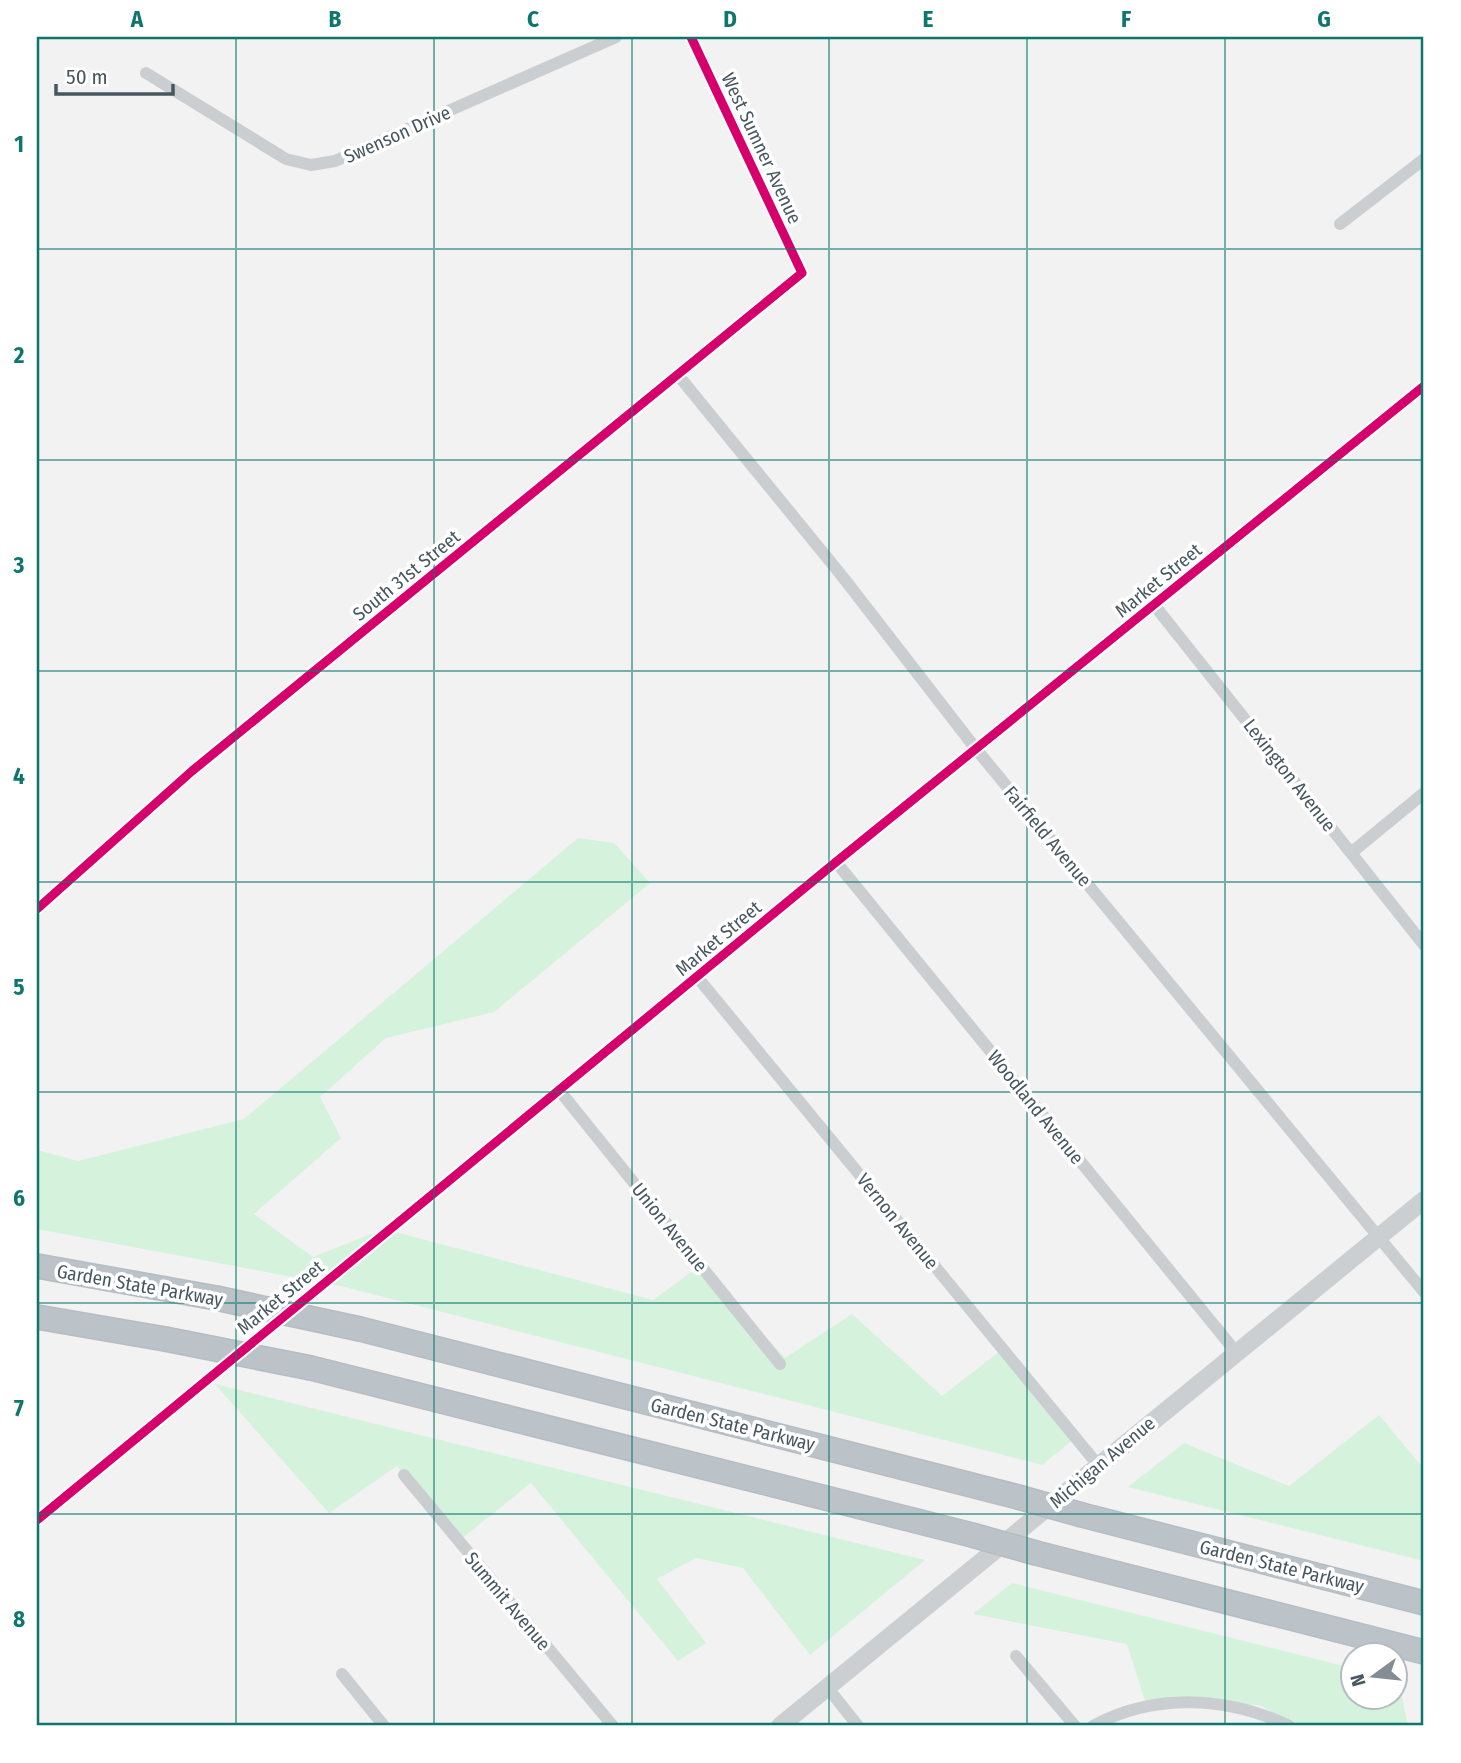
<svg xmlns="http://www.w3.org/2000/svg" width="1461" height="1763" viewBox="0 0 1461 1763" font-family="'Fira Sans Condensed',sans-serif">
  <style>
    .green { fill: #d5f2dd }
    .lines { fill: none; stroke-linecap: round; stroke-linejoin: round }
    .highway-casing { stroke: #b6bdc2; stroke-width: 26 }
    .street { stroke: #cbced1; stroke-width: 12 }
    .secondary { stroke: #cccfd2; stroke-width: 18 }
    .highway { stroke: #bcc3c8; stroke-width: 23 }
    .highway-bridge-casing { stroke: #b6bdc2; stroke-width: 26; stroke-linecap: butt }
    .highway-bridge { stroke: #bcc3c8; stroke-width: 23 }
    .cycleway-casing { stroke: #fff; stroke-width: 13 }
    .cycleway { stroke: #d6006c; stroke-width: 9 }
    .grid { fill: none; stroke: #0f766e; stroke-width: 2; stroke-opacity: 0.55 }
    .labels { text-anchor: middle; stroke-width: 7; stroke-linejoin: round; paint-order: stroke }
    .street-label { font-size: 19px; fill: #475760; stroke: #fff }
    .neatline { fill: none; stroke: #0f766e; stroke-width: 2.5 }
    .grid-label { font-size: 23px; text-anchor: middle; font-weight: bold; fill: #0f766e }
  </style>
  <rect width="100%" height="100%" fill="#f2f2f2"/>
  <g class="green">
    <polygon points="578,838 614,843 650,883 494,1012 386,1038 320,1097 341,1138 254,1214 313,1257 384,1229 653,1300 700,1266 785,1358 852,1314 942,1396 1004,1348 1080,1434 1042,1465 341,1286 37,1229 37,1150 78,1161 244,1119"/>
    <polygon points="215,1384 925,1560 810,1655 743,1568 696,1558 657,1579 706,1643 678,1661 531,1483 460,1540 397,1466 329,1513"/>
    <polygon points="1379,1415 1424,1469 1424,1561 1128,1487 1184,1443 1289,1486"/>
    <polygon points="1012,1583 1352,1668 1352,1696 1394,1696 1395,1678 1398,1679 1408,1726 1295,1726 1260,1705 1146,1704 1127,1644 973,1614"/>
  </g>
  <g class="lines">
    <g class="highway-casing">
      <g id="highway">
        <polyline points="37,1266 216,1298"/>
        <polyline points="37,1317 165,1339"/>
        <polyline points="360,1329 1018,1497"/>
        <polyline points="311,1368 972,1535"/>
        <polyline points="1082,1515 1424,1603"/>
        <polyline points="1036,1553 1424,1652"/>
      </g>
    </g>
    <g class="street">
      <polyline points="146,73 286,159 311,165 335,161 616,37"/>
      <polyline points="1340,224 1424,159"/>
      <polyline points="678,375 842,576 976,749 1424,1292"/>
      <polyline points="1155,606 1424,945"/>
      <polyline points="1351,853 1424,793"/>
      <polyline points="836,862 1236,1352"/>
      <polyline points="37,909 192,771 802,273 691,37"/>
      <polyline points="698,978 1098,1465"/>
      <polyline points="559,1090 780,1364"/>
      <polyline points="404,1475 613,1726"/>
      <polyline points="37,1520 836,862 1424,386"/>
      <polyline points="1016,1656 1075,1726"/>
      <polyline points="342,1674 384,1726"/>
      <polyline points="827,1687 858,1726"/>
      <path d="M 1093,1726 C 1154,1693 1227,1696 1289,1726"/>
    </g>
    <polyline class="secondary" points="780,1726 1424,1200"/>
    <use href="#highway" class="highway"/>
    <g class="highway-bridge-casing">
      <g id="highway-bridge">
        <polyline points="216,1298 360,1329"/>
        <polyline points="165,1339 311,1368"/>
        <polyline points="1018,1497 1082,1515"/>
        <polyline points="972,1535 1036,1553"/>
      </g>
    </g>
    <use href="#highway-bridge" class="highway-bridge"/>
    <g class="cycleway-casing">
      <g id="cycleway">
        <polyline points="37,909 192,771 802,273 691,37"/>
        <polyline points="37,1520 836,862 1424,386"/>
      </g>
    </g>
    <use href="#cycleway" class="cycleway"/>
  </g>
  <path class="grid" d="M 236,37 L 236,1726M 434,37 L 434,1726M 632,37 L 632,1726M 829,37 L 829,1726M 1027,37 L 1027,1726M 1225,37 L 1225,1726M 37,249 L 1424,249M 37,460 L 1424,460M 37,671 L 1424,671M 37,882 L 1424,882M 37,1092 L 1424,1092M 37,1303 L 1424,1303M 37,1514 L 1424,1514"/>
  <g class="labels">
    <g class="street-label">
      <text transform="translate(397 134) rotate(-24)" y="7">Swenson Drive</text>
      <text transform="translate(762 148) rotate(65)" y="7">West Sumner Avenue</text>
      <text transform="translate(406 575) rotate(-39)" y="7">South 31st Street</text>
      <text transform="translate(1158 580) rotate(-39)" y="7">Market Street</text>
      <text transform="translate(1290 775) rotate(52)" y="7">Lexington Avenue</text>
      <text transform="translate(1048 836) rotate(50)" y="7">Fairfield Avenue</text>
      <text transform="translate(718 938) rotate(-40)" y="7">Market Street</text>
      <text transform="translate(1036 1107) rotate(51)" y="7">Woodland Avenue</text>
      <text transform="translate(898 1221) rotate(51)" y="7">Vernon Avenue</text>
      <text transform="translate(670 1227) rotate(51)" y="7">Union Avenue</text>
      <text transform="translate(140 1285) rotate(10)" y="7">Garden State Parkway</text>
      <text transform="translate(280 1297) rotate(-39)" y="7">Market Street</text>
      <text transform="translate(733 1424) rotate(14)" y="7">Garden State Parkway</text>
      <text transform="translate(1102 1462) rotate(-40)" y="7">Michigan Avenue</text>
      <text transform="translate(1282 1566) rotate(14)" y="7">Garden State Parkway</text>
      <text transform="translate(508 1601) rotate(50)" y="7">Summit Avenue</text>
    </g>
  </g>
  <rect width="1461" height="1763" fill="none" stroke="#ffffff" stroke-width="77"/>
  <g transform="translate(1374 1676) rotate(255)"><circle r="33" fill="#ffffff" stroke="#b5bcbf" stroke-width="2"/>
  <path d="M0-5L12 26L0 18L-12 26Z" fill="#838d93"/>
  <text y="-10" font-size="19" font-weight="bold" text-anchor="middle" fill="#475760">N</text>
  </g>
  <path d="M56 84v10h117v-10" fill="none" stroke="#475760" stroke-width="3.5"/>
  <text x="66" y="84" font-size="21" fill="#475760" stroke="#ffffff" stroke-width="5" paint-order="stroke">50 m</text>
  <rect x="38" y="38" width="1384" height="1686" class="neatline"/>
  <g class="grid-label">
    <text x="137" y="27">A</text>
    <text x="335" y="27">B</text>
    <text x="533" y="27">C</text>
    <text x="730" y="27">D</text>
    <text x="928" y="27">E</text>
    <text x="1126" y="27">F</text>
    <text x="1324" y="27">G</text>
    <text x="19" y="152">1</text>
    <text x="19" y="363">2</text>
    <text x="19" y="573">3</text>
    <text x="19" y="784">4</text>
    <text x="19" y="995">5</text>
    <text x="19" y="1206">6</text>
    <text x="19" y="1416">7</text>
    <text x="19" y="1627">8</text>
  </g>
</svg>
